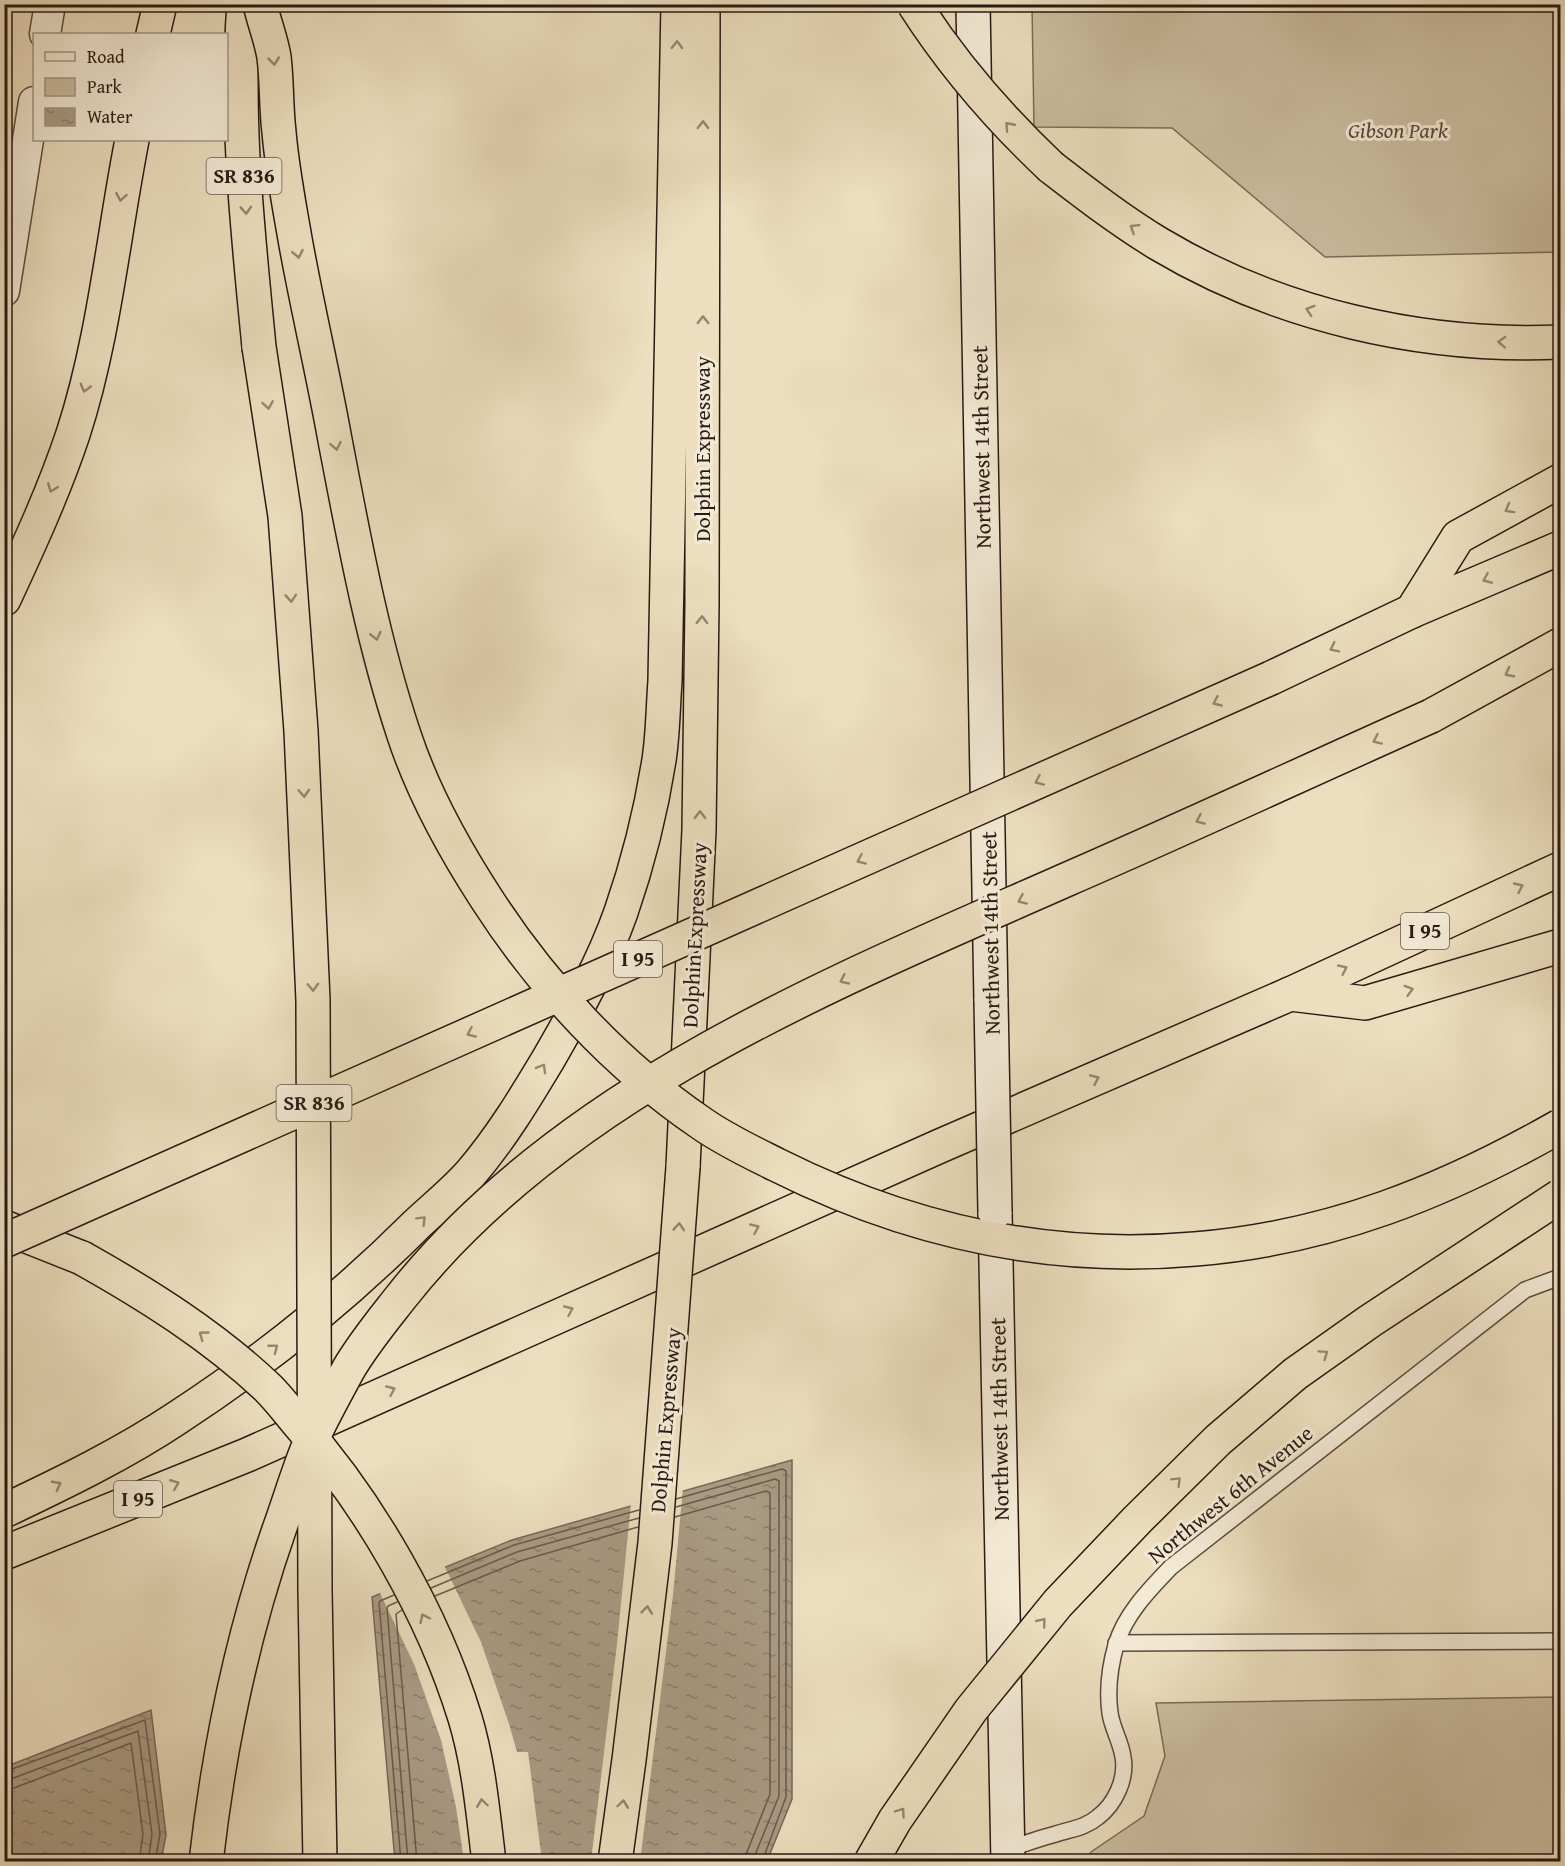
<svg xmlns="http://www.w3.org/2000/svg" width="1565" height="1866" viewBox="0 0 1565 1866" font-family="'Gentium Book Plus',serif">
  <style>
    .green { fill: #cbbda1; stroke: #7a6c5a; stroke-width: 1.5 }
    .water { fill: url(#water-ripples); stroke: #766757; stroke-width: 1.5 }
    .pier { fill: #ecdebe }
    .lines { fill: none; stroke-linecap: round; stroke-linejoin: round }
    .shore { stroke: #6a5a4c; stroke-width: 1.5 }
    .lane-casing { stroke: #5a4b3e; stroke-width: 18 }
    .street-casing { stroke: #5a4b3e; stroke-width: 33 }
    .secondary-casing { stroke: #291a14; stroke-width: 36 }
    .highway-casing { stroke: #291a14; stroke-width: 36 }
    .lane { stroke: #f3ead5; stroke-width: 15 }
    .street { stroke: #f3ead5; stroke-width: 30 }
    .secondary { stroke: #f3ead5; stroke-width: 33 }
    .highway { stroke: #ecdebe; stroke-width: 33 }
    .secondary-bridge-casing { stroke: #291a14; stroke-width: 36; stroke-linecap: butt }
    .highway-bridge-casing { stroke: #291a14; stroke-width: 36; stroke-linecap: butt }
    .secondary-bridge { stroke: #f3ead5; stroke-width: 33 }
    .highway-bridge { stroke: #ecdebe; stroke-width: 33 }
    .oneway { stroke: #948672 }
    .labels { text-anchor: middle; stroke-width: 6; stroke-linejoin: round; paint-order: stroke }
    .shield { fill: #f3ead5; stroke: #66584e; stroke-width: 1.5 }
    .shield-label { font-size: 21px; font-weight: bold; fill: #291a14 }
    .park-label { font-size: 22px; font-style: italic; fill: #5a4b3e; stroke: #f3ead5 }
    .street-label { font-size: 22px; fill: #291a14; stroke: #f3ead5 }
  </style>
  <defs>
    <pattern id="water-ripples" width="26" height="14" patternUnits="userSpaceOnUse" patternTransform="scale(1.5)"><rect width="26" height="14" fill="#aa9b84"/><path d="M2 4q2-2 4 0t4 0M15 11q2-2 4 0t4 0" fill="none" stroke="#8a7e6b"/></pattern>
  </defs>
  <rect width="100%" height="100%" fill="#ecdebe"/>
  <filter id="stains"><feTurbulence type="fractalNoise" baseFrequency=".00333" numOctaves="4"/><feColorMatrix values="0 0 0 0 .2 0 0 0 0 .09 0 0 0 0 .02 0 0 0 .5 -.17"/></filter>
  <radialGradient id="worn" r=".72"><stop offset=".6" stop-color="#630" stop-opacity="0"/><stop offset="1" stop-color="#630" stop-opacity=".3"/></radialGradient>
  <g class="green">
    <polygon points="1032,5 1560,5 1560,252 1325,257 1172,128 1034,127"/>
    <polygon points="1560,1697 1560,1861 1086,1861 1091,1852 1144,1816 1165,1756 1156,1703"/>
  </g>
  <g class="water">
    <polygon points="792,1460 792,1799 767,1861 395,1861 372,1597 512,1540"/>
    <polygon points="151,1710 166,1835 161,1861 5,1861 5,1767"/>
  </g>
  <g class="pier">
    <polygon points="683,1488 673,1595 640,1862 591,1861 617,1644 631,1503"/>
    <polygon points="444,1565 481,1642 509,1724 517,1752 528,1752 542,1861 464,1861 456,1807 441,1740 414,1664 379,1591"/>
  </g>
  <g class="lines">
    <g class="shore">
      <polyline points="676,1499 782,1469 786,1471 786,1797 762,1862"/>
      <polyline points="676,1507 775,1479 779,1481 779,1796 755,1855 755,1862"/>
      <polyline points="675,1517 766,1491 770,1493 770,1794 747,1852 746,1862"/>
      <polyline points="427,1581 514,1545 639,1510"/>
      <polyline points="431,1588 517,1552 639,1518"/>
      <polyline points="394,1595 380,1601 379,1603 401,1862"/>
      <polyline points="435,1596 520,1561 638,1527"/>
      <polyline points="397,1602 388,1606 387,1608 408,1862"/>
      <polyline points="402,1610 396,1614 417,1862"/>
      <polyline points="4,1772 145,1720 160,1834 155,1862"/>
      <polyline points="4,1780 11,1779 138,1731 152,1834 148,1862"/>
      <polyline points="4,1789 14,1788 131,1743 143,1834 139,1862"/>
    </g>
    <g class="lane-casing">
      <g id="lane">
        <polyline points="1116,1643 1560,1641"/>
        <path d="M 1008,1849 C 1024,1844 1040,1838 1056,1834 C 1071,1829 1085,1828 1098,1817 C 1115,1804 1127,1779 1123,1757 C 1121,1742 1112,1728 1110,1713 C 1107,1691 1110,1666 1116,1645 C 1125,1614 1150,1589 1171,1567 L 1525,1290 L 1560,1277"/>
      </g>
    </g>
    <g class="street-casing">
      <g id="street">
        <polyline points="45,34 50,4"/>
        <polyline points="4,291 34,102"/>
      </g>
    </g>
    <g class="secondary-casing">
      <g id="secondary">
        <polyline points="973,4 991,1001"/>
        <polyline points="995,1212 1008,1862"/>
      </g>
    </g>
    <g class="highway-casing">
      <g id="highway">
        <path d="M 244,4 C 235,119 248,233 259,347"/>
        <polyline points="153,34 160,4"/>
        <path d="M 1051,167 C 1086,194 1121,221 1159,244 C 1278,315 1422,348 1560,342"/>
        <path d="M 4,599 C 29,545 54,491 73,434 C 104,339 113,237 132,140"/>
        <polyline points="1412,611 1458,537 1560,481"/>
        <polyline points="1271,678 1412,611 1560,548"/>
        <polyline points="1431,716 1560,645"/>
        <polyline points="1290,994 1365,1003 1560,946"/>
        <polyline points="683,1167 699,830 702,604 703,4"/>
        <polyline points="4,1227 82,1258"/>
        <path d="M 4,1511 C 63,1483 123,1454 177,1418 C 263,1362 344,1297 417,1224 C 434,1208 454,1192 470,1174 C 501,1138 525,1098 549,1058 C 576,1011 603,963 621,912 C 638,863 651,811 659,760 C 663,734 663,707 665,681 L 678,4"/>
        <polyline points="4,1553 247,1455 940,1146 1290,994 1560,869"/>
      </g>
    </g>
    <use href="#lane" class="lane"/>
    <use href="#street" class="street"/>
    <use href="#secondary" class="secondary"/>
    <use href="#highway" class="highway"/>
    <g class="secondary-bridge-casing">
      <polyline id="secondary-bridge" points="991,1001 995,1212"/>
    </g>
    <g class="highway-bridge-casing">
      <g id="highway-bridge">
        <path d="M 260,4 C 264,22 271,39 274,57 C 277,81 276,107 279,132 C 282,168 289,204 295,239 C 307,306 323,373 335,440 C 354,539 372,639 404,735 C 423,793 453,847 486,898 C 542,985 616,1065 701,1123 C 725,1140 751,1152 777,1165 C 909,1231 1048,1262 1195,1249 C 1330,1238 1444,1192 1560,1126"/>
        <path d="M 914,4 C 953,65 999,118 1051,167"/>
        <polyline points="259,347 285,516 301,731 313,1000 315,1590 320,1862"/>
        <polyline points="4,1241 1271,678"/>
        <path d="M 82,1258 C 148,1295 213,1336 268,1388 C 279,1399 288,1411 298,1423 C 370,1504 433,1614 465,1718 C 479,1764 483,1814 489,1862"/>
        <path d="M 206,1862 C 219,1747 242,1635 280,1527 C 289,1502 297,1475 307,1450 C 319,1423 334,1396 348,1370 C 363,1344 383,1320 401,1297 C 564,1090 835,982 1068,879 C 1190,826 1310,770 1431,716"/>
        <polyline points="615,1862 629,1760 655,1543 683,1167"/>
        <polyline points="871,1862 895,1820 971,1710 1058,1603 1137,1520 1218,1440 1295,1374 1370,1321 1560,1196"/>
      </g>
    </g>
    <use href="#secondary-bridge" class="secondary-bridge"/>
    <use href="#highway-bridge" class="highway-bridge"/>
  </g>
  <defs><path id="oneway-chevron" d="M-2-3.5L2.5 0L-2 3.5" fill="none" stroke-width="1.6" stroke-linecap="round" stroke-linejoin="round" transform="scale(1.5)"/></defs>
  <g class="oneway">
    <use href="#oneway-chevron" transform="translate(677 45) rotate(-89)"/>
    <use href="#oneway-chevron" transform="translate(274 61) rotate(84)"/>
    <use href="#oneway-chevron" transform="translate(703 125) rotate(-90)"/>
    <use href="#oneway-chevron" transform="translate(1009 126) rotate(-132)"/>
    <use href="#oneway-chevron" transform="translate(121 197) rotate(100)"/>
    <use href="#oneway-chevron" transform="translate(246 210) rotate(86)"/>
    <use href="#oneway-chevron" transform="translate(1134 228) rotate(-148)"/>
    <use href="#oneway-chevron" transform="translate(298 254) rotate(79)"/>
    <use href="#oneway-chevron" transform="translate(1310 310) rotate(-162)"/>
    <use href="#oneway-chevron" transform="translate(703 320) rotate(-90)"/>
    <use href="#oneway-chevron" transform="translate(1502 342) rotate(-178)"/>
    <use href="#oneway-chevron" transform="translate(85 388) rotate(105)"/>
    <use href="#oneway-chevron" transform="translate(268 405) rotate(81)"/>
    <use href="#oneway-chevron" transform="translate(336 446) rotate(79)"/>
    <use href="#oneway-chevron" transform="translate(52 488) rotate(111)"/>
    <use href="#oneway-chevron" transform="translate(1509 509) rotate(151)"/>
    <use href="#oneway-chevron" transform="translate(1487 579) rotate(157)"/>
    <use href="#oneway-chevron" transform="translate(291 598) rotate(86)"/>
    <use href="#oneway-chevron" transform="translate(702 620) rotate(-89)"/>
    <use href="#oneway-chevron" transform="translate(376 636) rotate(77)"/>
    <use href="#oneway-chevron" transform="translate(1334 648) rotate(154)"/>
    <use href="#oneway-chevron" transform="translate(1509 673) rotate(152)"/>
    <use href="#oneway-chevron" transform="translate(1217 702) rotate(156)"/>
    <use href="#oneway-chevron" transform="translate(1377 740) rotate(156)"/>
    <use href="#oneway-chevron" transform="translate(1039 781) rotate(156)"/>
    <use href="#oneway-chevron" transform="translate(304 793) rotate(87)"/>
    <use href="#oneway-chevron" transform="translate(700 815) rotate(-89)"/>
    <use href="#oneway-chevron" transform="translate(1200 820) rotate(156)"/>
    <use href="#oneway-chevron" transform="translate(861 860) rotate(156)"/>
    <use href="#oneway-chevron" transform="translate(1519 887) rotate(-25)"/>
    <use href="#oneway-chevron" transform="translate(1022 900) rotate(156)"/>
    <use href="#oneway-chevron" transform="translate(1343 969) rotate(-25)"/>
    <use href="#oneway-chevron" transform="translate(844 980) rotate(155)"/>
    <use href="#oneway-chevron" transform="translate(313 987) rotate(88)"/>
    <use href="#oneway-chevron" transform="translate(1409 990) rotate(-16)"/>
    <use href="#oneway-chevron" transform="translate(471 1033) rotate(156)"/>
    <use href="#oneway-chevron" transform="translate(542 1068) rotate(-60)"/>
    <use href="#oneway-chevron" transform="translate(1095 1079) rotate(-24)"/>
    <use href="#oneway-chevron" transform="translate(422 1220) rotate(-45)"/>
    <use href="#oneway-chevron" transform="translate(679 1227) rotate(-86)"/>
    <use href="#oneway-chevron" transform="translate(755 1228) rotate(-24)"/>
    <use href="#oneway-chevron" transform="translate(569 1310) rotate(-24)"/>
    <use href="#oneway-chevron" transform="translate(203 1335) rotate(-144)"/>
    <use href="#oneway-chevron" transform="translate(274 1348) rotate(-38)"/>
    <use href="#oneway-chevron" transform="translate(1324 1354) rotate(-35)"/>
    <use href="#oneway-chevron" transform="translate(391 1390) rotate(-24)"/>
    <use href="#oneway-chevron" transform="translate(1177 1481) rotate(-45)"/>
    <use href="#oneway-chevron" transform="translate(175 1484) rotate(-22)"/>
    <use href="#oneway-chevron" transform="translate(57 1485) rotate(-27)"/>
    <use href="#oneway-chevron" transform="translate(647 1610) rotate(-83)"/>
    <use href="#oneway-chevron" transform="translate(424 1618) rotate(-115)"/>
    <use href="#oneway-chevron" transform="translate(1042 1622) rotate(-51)"/>
    <use href="#oneway-chevron" transform="translate(482 1803) rotate(-98)"/>
    <use href="#oneway-chevron" transform="translate(623 1804) rotate(-82)"/>
    <use href="#oneway-chevron" transform="translate(901 1812) rotate(-55)"/>
  </g>
  <g class="labels">
    <g class="shield">
      <rect x="206.5" y="158" width="75" height="36" rx="4.5"/>
      <rect x="1401" y="913" width="48" height="36" rx="4.5"/>
      <rect x="614" y="941" width="48" height="36" rx="4.5"/>
      <rect x="276.5" y="1085" width="75" height="36" rx="4.5"/>
      <rect x="114" y="1481" width="48" height="36" rx="4.5"/>
    </g>
    <g class="shield-label">
      <text x="244" y="183">SR 836</text>
      <text x="1425" y="938">I 95</text>
      <text x="638" y="966">I 95</text>
      <text x="314" y="1110">SR 836</text>
      <text x="138" y="1506">I 95</text>
    </g>
    <g class="park-label">
      <text x="1398" y="138">Gibson Park</text>
    </g>
    <g class="street-label">
      <text transform="translate(981 447) rotate(-91)" y="8">Northwest 14th Street</text>
      <text transform="translate(702 449) rotate(-90)" y="8">Dolphin Expressway</text>
      <text transform="translate(990 933) rotate(-91)" y="8">Northwest 14th Street</text>
      <text transform="translate(694 935) rotate(-87)" y="8">Dolphin Expressway</text>
      <text transform="translate(999 1419) rotate(-91)" y="8">Northwest 14th Street</text>
      <text transform="translate(665 1420) rotate(-85)" y="8">Dolphin Expressway</text>
      <text transform="translate(1230 1494) rotate(-39)" y="8">Northwest 6th Avenue</text>
    </g>
  </g>
  <rect width="1565" height="1866" fill="none" stroke="#ecdebe" stroke-width="24"/>
  <rect x="6" y="6" width="1553" height="1854" fill="none" stroke="#291a14" stroke-width="3"/>
  <rect x="12" y="12" width="1541" height="1842" fill="none" stroke="#291a14" stroke-width="1.5"/>
  <rect x="33" y="33" width="195" height="108" fill="#f3ead5" stroke="#a29788" stroke-width="1.5"/>
  <rect x="45" y="52" width="30" height="9" fill="#f3ead5" stroke="#a29788" stroke-width="1.5"/>
  <text x="87" y="63" font-size="18" fill="#291a14">Road</text>
  <rect x="45" y="78" width="30" height="18" fill="#cbbda1" stroke="#a29788" stroke-width="1.5"/>
  <text x="87" y="93" font-size="18" fill="#291a14">Park</text>
  <rect x="45" y="108" width="30" height="18" fill="url(#water-ripples)" stroke="#a29788" stroke-width="1.5"/>
  <text x="87" y="123" font-size="18" fill="#291a14">Water</text>
  <rect width="100%" height="100%" filter="url(#stains)"/>
  <rect width="100%" height="100%" fill="url(#worn)"/>
</svg>
